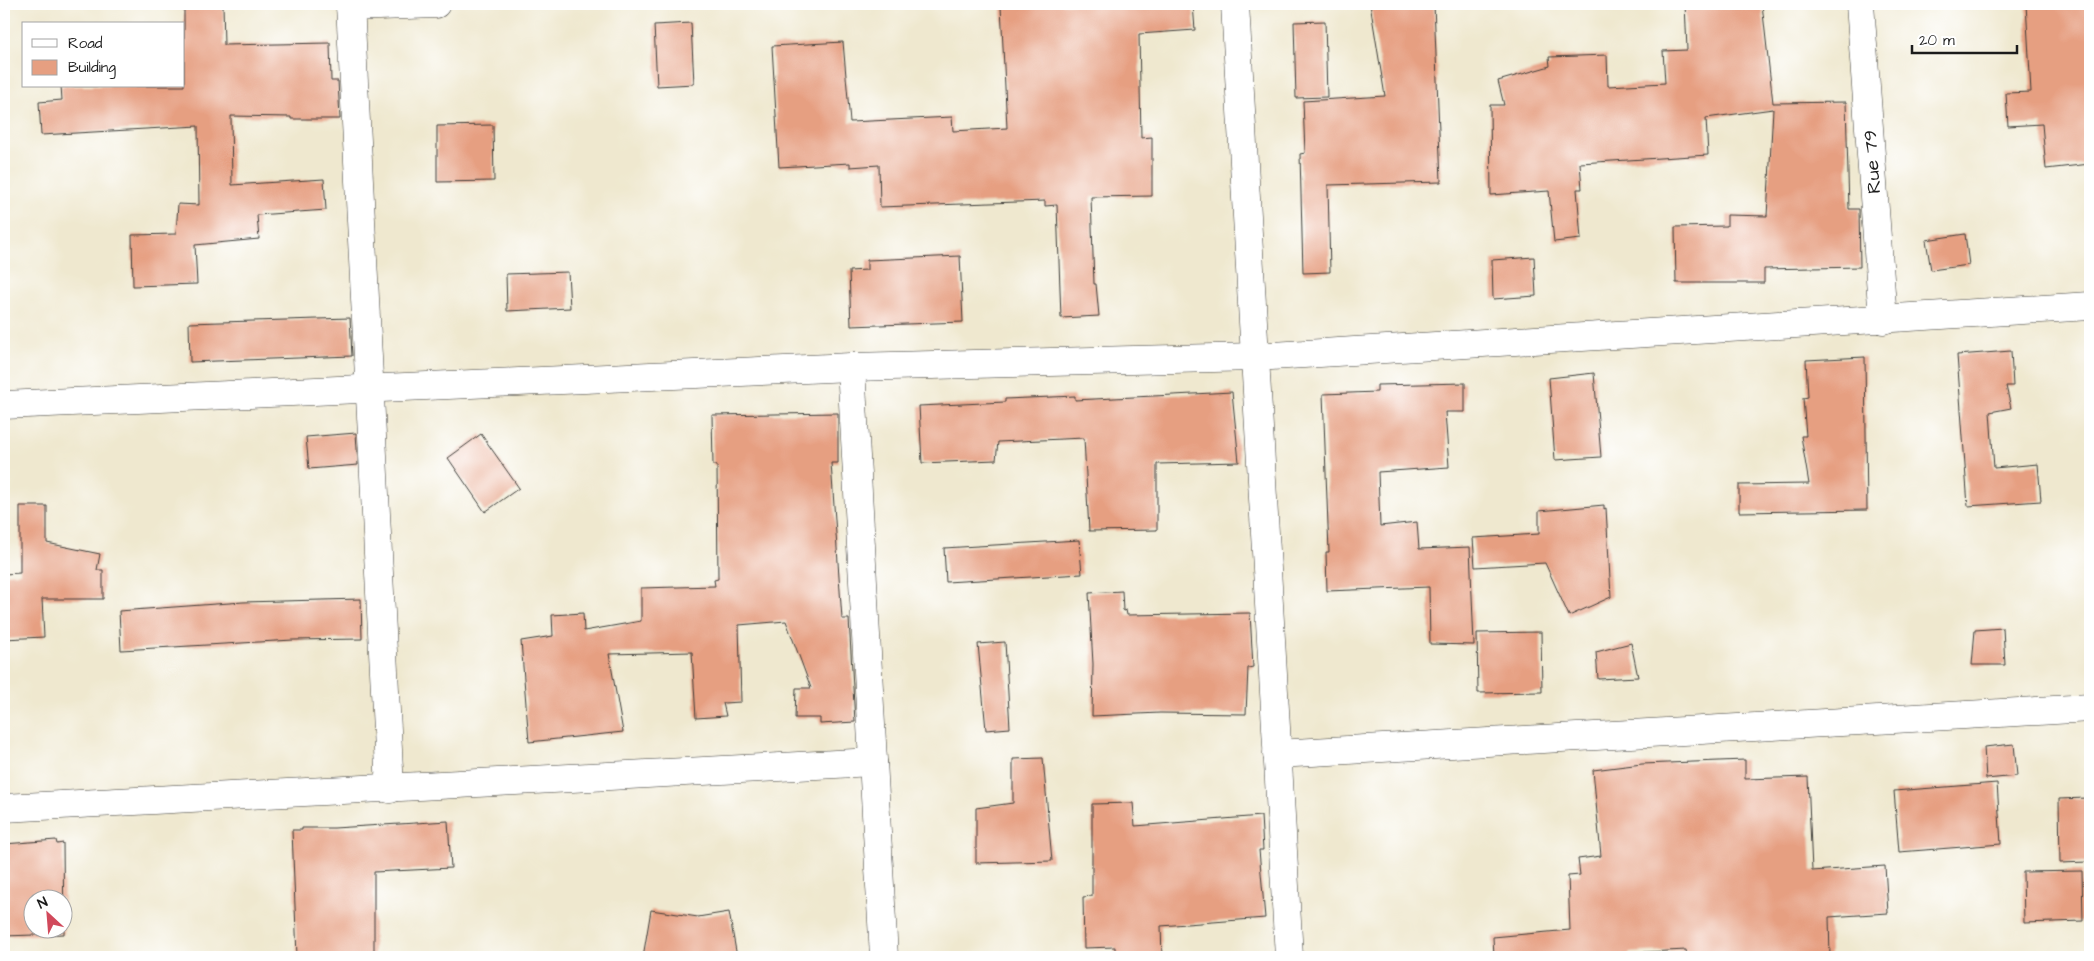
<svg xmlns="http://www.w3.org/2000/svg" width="2094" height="961" viewBox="0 0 2094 961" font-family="'Architects Daughter',sans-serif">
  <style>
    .building { fill: #e69f81; fill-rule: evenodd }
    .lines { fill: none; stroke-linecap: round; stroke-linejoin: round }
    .minor-casing { stroke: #3c3b37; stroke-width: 29 }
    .minor { stroke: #fff; stroke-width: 28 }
    .labels { text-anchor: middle; stroke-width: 4.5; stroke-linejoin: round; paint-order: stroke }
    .street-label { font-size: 19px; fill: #1c1c1c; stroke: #fff }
  </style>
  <rect width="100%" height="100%" fill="#fff"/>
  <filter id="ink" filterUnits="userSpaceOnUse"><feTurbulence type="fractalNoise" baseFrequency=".02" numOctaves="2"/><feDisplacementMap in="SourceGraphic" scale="10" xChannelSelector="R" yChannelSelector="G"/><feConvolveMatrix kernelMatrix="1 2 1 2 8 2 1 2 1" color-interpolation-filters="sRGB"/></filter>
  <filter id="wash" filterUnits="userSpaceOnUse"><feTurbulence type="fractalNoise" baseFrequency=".0096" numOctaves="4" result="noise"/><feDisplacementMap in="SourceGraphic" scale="20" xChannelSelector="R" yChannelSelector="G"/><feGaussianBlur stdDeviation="1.12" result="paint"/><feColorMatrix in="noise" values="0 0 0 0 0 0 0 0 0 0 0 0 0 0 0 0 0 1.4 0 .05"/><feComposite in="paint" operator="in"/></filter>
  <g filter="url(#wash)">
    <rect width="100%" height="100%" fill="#efe8cf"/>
    <g id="blocks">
      <g class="building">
        <polygon points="184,4 223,4 224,45 330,43 331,81 338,81 340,119 291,119 291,117 231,116 232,185 324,179 326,210 257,215 259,239 195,245 197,284 133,286 132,235 176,234 178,204 199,205 198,126 41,135 39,102 62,100 61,86 184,86"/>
        <polygon points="1045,4 1193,4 1195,30 1139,34 1141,138 1152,137 1152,196 1091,197 1094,284 1096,284 1099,316 1061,318 1057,205 1045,206 1045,201 880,207 879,165 850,167 850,163 779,167 772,46 843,42 850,122 952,117 953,131 1007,128 1001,6"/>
        <polygon points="1370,4 1434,4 1441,182 1328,185 1330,272 1303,273 1300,154 1305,153 1303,101 1385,96"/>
        <polygon points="1685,4 1762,4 1773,103 1846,102 1849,209 1859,209 1860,267 1764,269 1764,283 1676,283 1675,227 1727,226 1727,215 1767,216 1773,109 1706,118 1708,155 1580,163 1582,189 1577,189 1581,239 1554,242 1549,191 1491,195 1490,105 1504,105 1498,81 1550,66 1549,57 1607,55 1608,86 1665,83 1663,51 1687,50"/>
        <polygon points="2026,4 2090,4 2090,164 2046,169 2042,124 2008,126 2006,93 2031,92"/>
        <polygon points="1325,21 1327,97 1296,98 1294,22"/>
        <polygon points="691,23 694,84 657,86 654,25"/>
        <polygon points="493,125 494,181 437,182 437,126"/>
        <polygon points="1965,234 1969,265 1931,270 1926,240"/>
        <polygon points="960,256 963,322 851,326 849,271 867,270 867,260"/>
        <polygon points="1534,257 1536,296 1493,299 1492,260"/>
        <polygon points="568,272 570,308 507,311 506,274"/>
        <polygon points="350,318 352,356 190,362 189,323"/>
        <polygon points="2011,351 2013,386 2006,386 2011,408 1990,412 1994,468 2038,464 2041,501 1968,506 1957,355"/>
        <polygon points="1865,357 1867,510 1739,512 1739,485 1809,484 1801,436 1806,436 1803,398 1808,397 1806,360"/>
        <polygon points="1594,373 1601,457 1555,460 1549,378"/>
        <polygon points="1465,383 1465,412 1445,412 1449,467 1378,472 1380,526 1417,522 1419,549 1470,547 1474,645 1430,644 1429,587 1327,591 1326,552 1329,552 1323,394 1377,392 1377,385"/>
        <polygon points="1232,392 1239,462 1157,464 1157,530 1089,531 1084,438 998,442 996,460 922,463 919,406 1005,402 1005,399 1075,396 1075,400"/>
        <polygon points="838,413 838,463 831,463 842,619 849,619 855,722 820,724 820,718 795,718 796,688 811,688 786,621 739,625 741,702 723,703 726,716 696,718 692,652 609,654 623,732 529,742 521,641 553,636 552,615 583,613 584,631 641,621 641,588 715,586 714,580 718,579 717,465 713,465 712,415"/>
        <polygon points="356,433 358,465 309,469 306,437"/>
        <polygon points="481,434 519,488 485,512 448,458"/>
        <polygon points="1604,505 1604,509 1606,508 1611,597 1569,616 1545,563 1475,567 1473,538 1539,534 1539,511"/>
        <polygon points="20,506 47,506 47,543 100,554 97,570 103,570 103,599 42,599 44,637 4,639 4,574 20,573"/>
        <polygon points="1079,540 1082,574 946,582 944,548"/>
        <polygon points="1122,591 1123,611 1126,610 1127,615 1250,613 1253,667 1248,668 1246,714 1160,713 1092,716 1093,664 1089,593"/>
        <polygon points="361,599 362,639 293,640 121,650 119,611 243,602"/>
        <polygon points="2003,628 2005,665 1972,665 1975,630"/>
        <polygon points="1541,632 1542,692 1478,693 1477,633"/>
        <polygon points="1005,642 1010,728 986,730 978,644"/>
        <polygon points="1631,643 1638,677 1598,679 1596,652"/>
        <polygon points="2014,744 2017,776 1986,779 1984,747"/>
        <polygon points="1043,758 1052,861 976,863 976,808 1013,803 1013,759"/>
        <polygon points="1745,760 1745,779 1808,777 1812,871 1885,866 1888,913 1829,917 1830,957 1687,957 1686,950 1629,953 1629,957 1494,957 1493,937 1570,930 1568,876 1580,875 1578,859 1601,856 1593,770 1642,764"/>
        <polygon points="1997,783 2001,844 1899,852 1894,791"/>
        <polygon points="2087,798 2088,862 2060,863 2059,799"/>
        <polygon points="1133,803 1135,826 1261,816 1263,850 1259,850 1265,918 1161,926 1162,957 1115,957 1115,947 1084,948 1083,897 1092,896 1092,804"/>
        <polygon points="448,821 451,868 374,872 374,957 297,957 292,830 302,830 302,828 334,828"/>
        <path d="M 56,840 L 57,844 L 63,843 L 64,934 L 4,936 L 4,844 ZM 32,898 L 62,898 L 62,928 L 32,928 Z"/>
        <polygon points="2082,871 2083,921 2024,923 2023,872"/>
        <polygon points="651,910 698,917 729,912 737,957 643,957"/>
      </g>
    </g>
  </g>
  <g filter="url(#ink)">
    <use href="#blocks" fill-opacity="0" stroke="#3c3b37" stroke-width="1"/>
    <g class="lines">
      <g class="minor-casing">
        <g id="minor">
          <polyline points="350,4 390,789"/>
          <polyline points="1235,4 1289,957"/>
          <polyline points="1860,4 1883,320"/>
          <polyline points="350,7 436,4"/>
          <polyline points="851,367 884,957"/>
          <polyline points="4,405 851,367 1255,357 2090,306"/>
          <polyline points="1277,754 2090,708"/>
          <polyline points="4,808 873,762"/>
        </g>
      </g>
      <use href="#minor" class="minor"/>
    </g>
  </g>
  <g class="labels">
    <g class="street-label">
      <text transform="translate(1871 162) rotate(-94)" y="7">Rue 79</text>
    </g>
  </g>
  <rect width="2094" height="961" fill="none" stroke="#fff" stroke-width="20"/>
  <rect x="22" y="22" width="162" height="65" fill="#ffffff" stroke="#a4a4a4"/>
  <rect x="32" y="39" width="25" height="8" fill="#ffffff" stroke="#a4a4a4"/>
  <text x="68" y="48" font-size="15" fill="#1c1c1c">Road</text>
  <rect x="32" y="60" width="25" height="15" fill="#e69f81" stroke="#a4a4a4"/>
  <text x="68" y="72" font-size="15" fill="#1c1c1c">Building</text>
  <g transform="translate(48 914) rotate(334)"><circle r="24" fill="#ffffff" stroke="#a4a4a4"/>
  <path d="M0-4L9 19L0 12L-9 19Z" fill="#d1495b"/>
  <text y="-8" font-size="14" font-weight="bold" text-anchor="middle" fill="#1c1c1c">N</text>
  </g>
  <path d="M1912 45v8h105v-8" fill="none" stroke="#1c1c1c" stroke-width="2.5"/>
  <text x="1919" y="45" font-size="15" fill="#1c1c1c" stroke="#ffffff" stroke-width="4" paint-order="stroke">20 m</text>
</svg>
